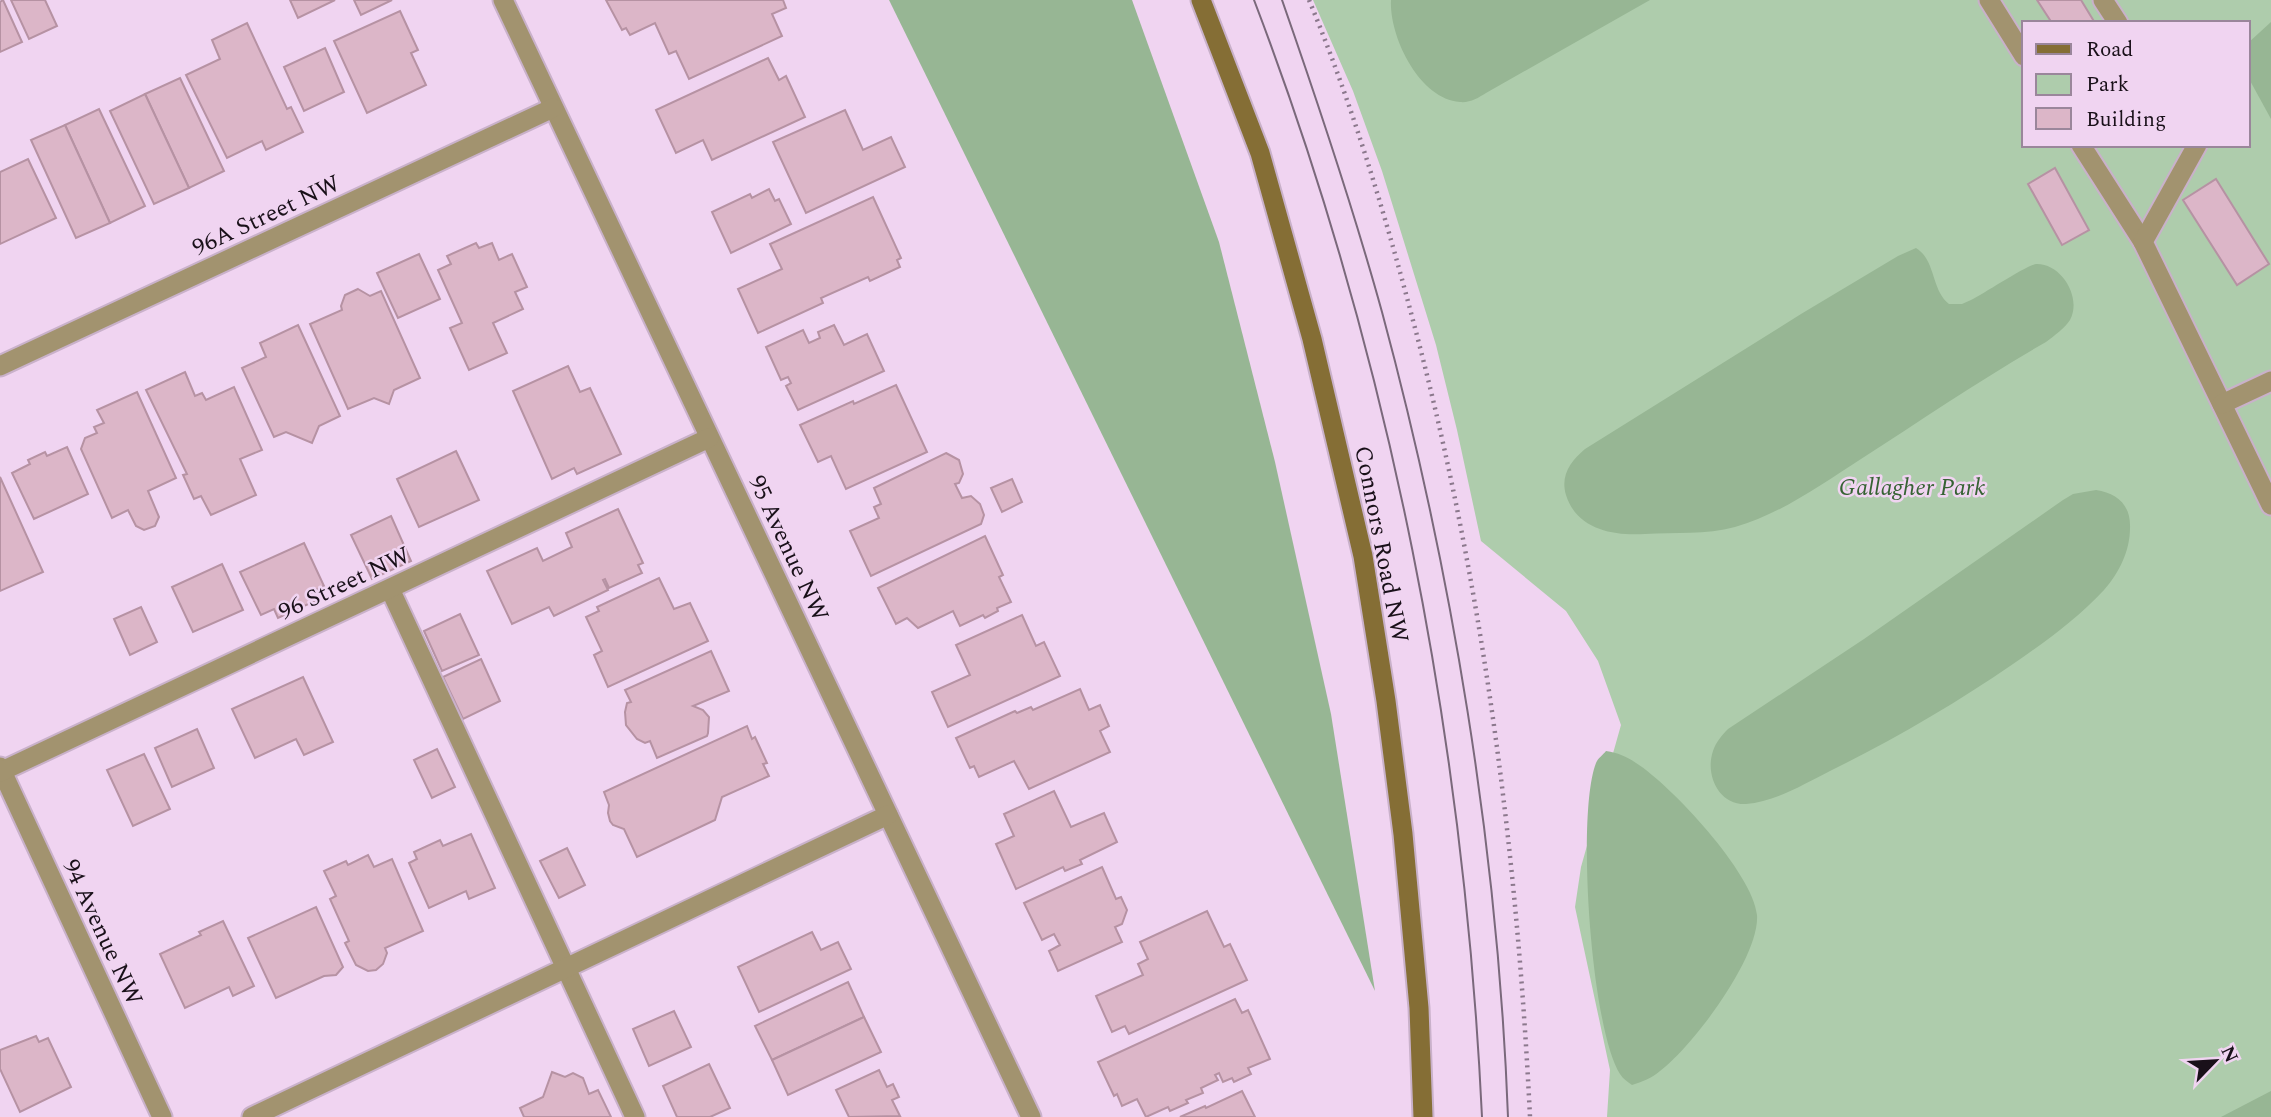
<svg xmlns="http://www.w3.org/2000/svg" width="2271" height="1117" viewBox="0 0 2271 1117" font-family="Spectral,serif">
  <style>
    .green { fill: #aeccac; fill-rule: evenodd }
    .forest { fill: #97b694 }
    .building { fill: #dcb6c8; stroke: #b692a3; stroke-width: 2 }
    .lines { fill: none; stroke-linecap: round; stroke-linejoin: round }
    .service-casing { stroke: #c9b1ca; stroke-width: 23 }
    .minor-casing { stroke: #c9b1ca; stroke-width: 23 }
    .secondary-casing { stroke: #c9b1ca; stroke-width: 23 }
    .path { stroke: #8b788c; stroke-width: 4.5; stroke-dasharray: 2 5; stroke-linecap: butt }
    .service { stroke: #a2936f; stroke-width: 19 }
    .minor { stroke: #a2936f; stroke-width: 19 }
    .secondary { stroke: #856e35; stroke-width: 19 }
    .tram { stroke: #7a697b; stroke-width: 2 }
    .labels { text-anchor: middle; stroke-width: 5; stroke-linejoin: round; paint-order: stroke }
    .street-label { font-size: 24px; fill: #191019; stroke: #f0d4f1 }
    .park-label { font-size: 24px; font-style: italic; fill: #366333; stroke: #f0d4f1 }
  </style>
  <rect width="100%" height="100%" fill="#f0d4f1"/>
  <path class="green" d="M 1313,0 L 2271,0 L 2271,1117 L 1607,1117 L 1610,1070 L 1575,907 L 1581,867 L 1621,725 L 1598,661 L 1566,611 L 1481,541 L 1457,430 L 1436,345 L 1382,171 L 1353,91 ZM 2024,23 L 2248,23 L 2248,145 L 2024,145 Z"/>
  <g class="forest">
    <polygon points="889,0 1132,0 1219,242 1275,462 1331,714 1375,991"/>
    <path d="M 1391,0 L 1650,0 L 1486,93 C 1478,98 1470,103 1460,102 C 1419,99 1389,36 1391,0 Z"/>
    <polygon points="2271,22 2271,119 2248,77 2248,43"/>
    <path d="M 1916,248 C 1936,260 1931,290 1949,304 L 1962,304 L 1971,300 C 1984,294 2028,264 2037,264 C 2062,264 2082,298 2070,320 C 2064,329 2055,335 2046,342 C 1983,378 1923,419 1861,459 C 1822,484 1781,514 1735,527 C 1706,535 1675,532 1645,534 C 1614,536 1577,530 1566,495 C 1560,475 1571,461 1585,449 L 1801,314 L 1898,256 Z"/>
    <path d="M 2096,490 C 2117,493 2131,505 2130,528 C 2130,551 2119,573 2104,590 C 2077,619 2045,642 2013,664 C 1955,704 1893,740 1830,771 C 1804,784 1775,802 1746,804 C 1718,805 1705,774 1713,751 C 1716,742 1722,735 1728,729 L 1864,639 L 2063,500 L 2073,494 Z"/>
    <path d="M 1606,751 C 1618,753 1626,756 1636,763 C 1671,785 1753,873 1757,915 C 1760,957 1693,1046 1660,1071 C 1652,1078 1642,1082 1632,1085 C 1628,1082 1623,1079 1620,1074 C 1591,1029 1576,814 1596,763 C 1598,758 1603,755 1606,751 Z"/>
    <polygon points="2271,1091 2271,1117 2221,1117"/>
  </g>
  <g class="building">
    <polygon points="3,0 22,42 0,52 0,2"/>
    <polygon points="11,0 45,0 57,26 29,39"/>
    <polygon points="290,0 335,0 298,18"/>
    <polygon points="354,0 392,0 361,15"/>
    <polygon points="606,0 783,0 786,8 772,14 782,36 689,79 676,51 669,54 655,23 630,35 626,28 622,30"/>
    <polygon points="2037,0 2081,0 2095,23 2052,23"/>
    <polygon points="400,11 418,50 411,53 426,85 367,113 334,41"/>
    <polygon points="247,23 287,109 291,107 303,132 266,150 262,141 227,158 186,75 220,59 212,40"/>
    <polygon points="325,48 344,92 304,111 284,67"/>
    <polygon points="768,58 779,80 786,76 805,117 712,160 703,140 676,153 656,110"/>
    <polygon points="180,78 224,171 189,188 145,94"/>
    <polygon points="145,94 189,188 154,204 110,111"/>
    <polygon points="99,109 145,206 110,223 65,125"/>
    <polygon points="845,110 863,150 891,137 905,167 806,213 773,142"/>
    <polygon points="65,125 110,223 76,238 31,140"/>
    <polygon points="28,159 56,218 0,244 0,172"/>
    <polygon points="2055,168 2089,230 2062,245 2028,184"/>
    <polygon points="2216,179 2269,264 2237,285 2183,200"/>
    <polygon points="769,189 775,201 779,199 791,224 731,253 712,212 750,194 752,198"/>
    <polygon points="873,197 901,258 897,260 900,267 870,281 868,277 821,298 823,303 758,333 738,289 782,269 770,244"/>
    <polygon points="476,243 479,248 492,243 499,260 512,254 527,287 515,292 523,309 493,323 507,353 469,370 450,328 462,323 438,270 451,264 447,256"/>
    <polygon points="419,254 440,299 398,318 377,273"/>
    <polygon points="358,289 370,296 381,291 420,378 394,390 389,404 374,398 348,409 310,324 342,310 341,306 345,295"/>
    <polygon points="298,325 340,416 319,426 312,443 286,432 274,437 242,368 266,357 260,343"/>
    <polygon points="834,325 844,345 867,334 884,371 798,410 786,386 791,383 788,377 781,380 766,347 803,330 809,343 820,338 818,332"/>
    <polygon points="568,366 580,392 590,388 621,454 577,474 574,468 552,479 513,391"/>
    <polygon points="185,372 195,396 202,393 206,400 234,387 262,450 240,459 256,495 211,515 201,496 194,499 183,475 187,474 146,390"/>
    <polygon points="896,385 927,452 846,489 831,456 818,462 800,425 853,401 854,404"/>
    <polygon points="137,392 176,478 148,491 159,517 155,526 144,530 136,526 128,510 112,518 81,449 85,438 97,433 94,427 104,423 97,410"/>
    <polygon points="67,447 88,494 34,519 12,473 30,464 28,460 45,452 47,456"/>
    <polygon points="456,451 479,500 419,527 397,479"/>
    <polygon points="946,453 959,460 963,474 959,483 955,484 962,498 971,496 980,504 984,515 981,524 871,576 850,531 879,518 874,507 881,504 874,488"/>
    <polygon points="0,477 43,572 0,591"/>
    <polygon points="1012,479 1022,502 1002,512 991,488"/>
    <polygon points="618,509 643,563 638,565 642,573 609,588 605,579 603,580 608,590 554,616 549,607 512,624 487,571 537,548 543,561 572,547 566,533"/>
    <polygon points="391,516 411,561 372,579 351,535"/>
    <polygon points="985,536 1003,575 999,577 1011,602 997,608 998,611 985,618 983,615 960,626 953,611 918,628 907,618 896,624 878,588"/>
    <polygon points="304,543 324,586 311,592 315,601 278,618 274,609 261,615 240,572"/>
    <polygon points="222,564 243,610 193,632 172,587"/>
    <polygon points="659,578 674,609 690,603 708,641 608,687 594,655 602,651 586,617 599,611 597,607"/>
    <polygon points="141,607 157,642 130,655 114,619"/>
    <polygon points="460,614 479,655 442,671 424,631"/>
    <polygon points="1022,615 1036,646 1044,642 1060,676 948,727 932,692 970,675 956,645"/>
    <polygon points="711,651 729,691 693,706 703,710 709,717 708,733 707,736 657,758 650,741 645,743 637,739 626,725 625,712 627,703 631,702 625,690"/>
    <polygon points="481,659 500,701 463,719 443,677"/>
    <polygon points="303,677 333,742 304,755 296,739 255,758 232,709"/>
    <polygon points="1080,689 1089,710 1100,705 1109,726 1100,731 1110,752 1029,789 1014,761 979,777 974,766 970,768 956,738 1015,711 1017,713 1031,707 1033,710"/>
    <polygon points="747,726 752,739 755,737 767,763 763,764 769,776 722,797 715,820 637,857 624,829 613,825 610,821 608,813 609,805 604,792"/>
    <polygon points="197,729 214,768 172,787 155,748"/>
    <polygon points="437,749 455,787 432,798 414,760"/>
    <polygon points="144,754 170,809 133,826 107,770"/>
    <polygon points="1054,791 1071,827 1104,813 1117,842 1080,860 1082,864 1065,871 1063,867 1016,889 996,844 1014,836 1004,814"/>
    <polygon points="471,834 495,888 469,899 466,891 429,908 409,863 417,859 414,852 440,840 443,846"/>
    <polygon points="567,848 585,885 559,898 540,861"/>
    <polygon points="368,855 374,867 392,859 423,931 385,948 387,953 383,964 376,970 368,971 356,965 345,943 349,941 330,899 336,896 324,871 346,861 348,865"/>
    <polygon points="1102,867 1116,899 1121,897 1127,910 1122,924 1115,927 1122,942 1058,971 1049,951 1060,945 1054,934 1042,940 1024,903"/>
    <polygon points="316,907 343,967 336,975 324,976 276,998 248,938"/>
    <polygon points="1207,911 1224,947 1230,944 1247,980 1129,1034 1125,1026 1112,1032 1096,996 1143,975 1138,964 1148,959 1140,942"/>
    <polygon points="223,921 254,986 233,996 229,987 185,1008 160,954 201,935 199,932"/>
    <polygon points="812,932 821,950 838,942 851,969 759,1012 738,967"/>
    <polygon points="848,982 864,1017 772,1060 755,1026"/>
    <polygon points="1235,999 1242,1013 1248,1010 1270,1059 1248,1068 1251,1074 1234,1082 1232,1078 1223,1082 1219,1073 1215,1075 1218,1080 1201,1088 1203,1093 1186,1100 1188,1103 1170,1111 1168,1107 1146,1117 1137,1099 1122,1106 1117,1094 1114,1096 1098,1062"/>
    <polygon points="674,1011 691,1047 649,1066 633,1029"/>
    <polygon points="864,1017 881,1052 788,1095 772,1060"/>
    <polygon points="36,1036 39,1042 48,1038 71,1087 20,1112 0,1069 0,1050"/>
    <polygon points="709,1064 730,1108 710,1117 677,1117 663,1086"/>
    <polygon points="879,1070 887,1087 893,1084 899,1097 892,1100 900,1116 849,1117 836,1090"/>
    <polygon points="552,1072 565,1077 573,1073 583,1078 589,1094 598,1090 611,1117 524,1117 520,1108 543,1097"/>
    <polygon points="1242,1091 1255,1117 1180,1117 1205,1106 1206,1108"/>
  </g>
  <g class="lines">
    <g class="service-casing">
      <g id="service">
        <polyline points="1989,0 2024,56"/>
        <polyline points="2103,0 2118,23"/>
        <polyline points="2081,145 2143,242"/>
        <polyline points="2197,145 2143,242 2271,505"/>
        <polyline points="390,589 635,1117"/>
      </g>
    </g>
    <g class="minor-casing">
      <g id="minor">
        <polyline points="503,0 1031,1117"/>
        <polyline points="0,366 553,108"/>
        <polyline points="2222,404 2271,381"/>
        <polyline points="0,767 162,1117"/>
        <polyline points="0,772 709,438"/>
        <polyline points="252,1117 888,815"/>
      </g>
    </g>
    <g class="secondary-casing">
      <polyline id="secondary" points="1201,0 1260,153 1312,339 1363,556 1386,701 1403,834 1419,1008 1423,1117"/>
    </g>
    <path class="path" d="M 1309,0 C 1353,106 1386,217 1415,328 C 1483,586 1517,851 1530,1117"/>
    <use href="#service" class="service"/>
    <use href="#minor" class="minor"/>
    <use href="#secondary" class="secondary"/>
    <g class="tram">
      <path d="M 1254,0 C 1390,356 1464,737 1482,1117"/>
      <path d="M 1282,0 C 1318,103 1353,207 1382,312 C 1452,571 1498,849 1508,1117"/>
    </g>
  </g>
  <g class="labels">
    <g class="street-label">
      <text transform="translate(266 215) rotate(-25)" y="8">96A Street NW</text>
      <text transform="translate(1382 544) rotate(79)" y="8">Connors Road NW</text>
      <text transform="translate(789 548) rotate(65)" y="8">95 Avenue NW</text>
      <text transform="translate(344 583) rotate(-25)" y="8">96 Street NW</text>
      <text transform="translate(103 932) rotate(65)" y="8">94 Avenue NW</text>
    </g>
    <g class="park-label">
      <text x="1912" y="495">Gallagher Park</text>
    </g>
  </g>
  <rect x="2022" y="21" width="228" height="126" fill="#f0d4f1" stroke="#9a869b" stroke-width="2"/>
  <rect x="2036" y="44" width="35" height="10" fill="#856e35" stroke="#9a869b" stroke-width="2"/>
  <text x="2086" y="56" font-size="21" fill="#191019">Road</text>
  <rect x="2036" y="74" width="35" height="21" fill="#aeccac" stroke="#9a869b" stroke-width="2"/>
  <text x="2086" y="91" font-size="21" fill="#191019">Park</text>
  <rect x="2036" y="108" width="35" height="21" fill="#dcb6c8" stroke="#9a869b" stroke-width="2"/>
  <text x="2086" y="126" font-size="21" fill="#191019">Building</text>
  <g transform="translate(2215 1061) rotate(65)" stroke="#f0d4f1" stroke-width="5" paint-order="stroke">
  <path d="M0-5L12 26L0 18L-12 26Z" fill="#191019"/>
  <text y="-10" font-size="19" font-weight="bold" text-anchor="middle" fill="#191019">N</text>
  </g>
</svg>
